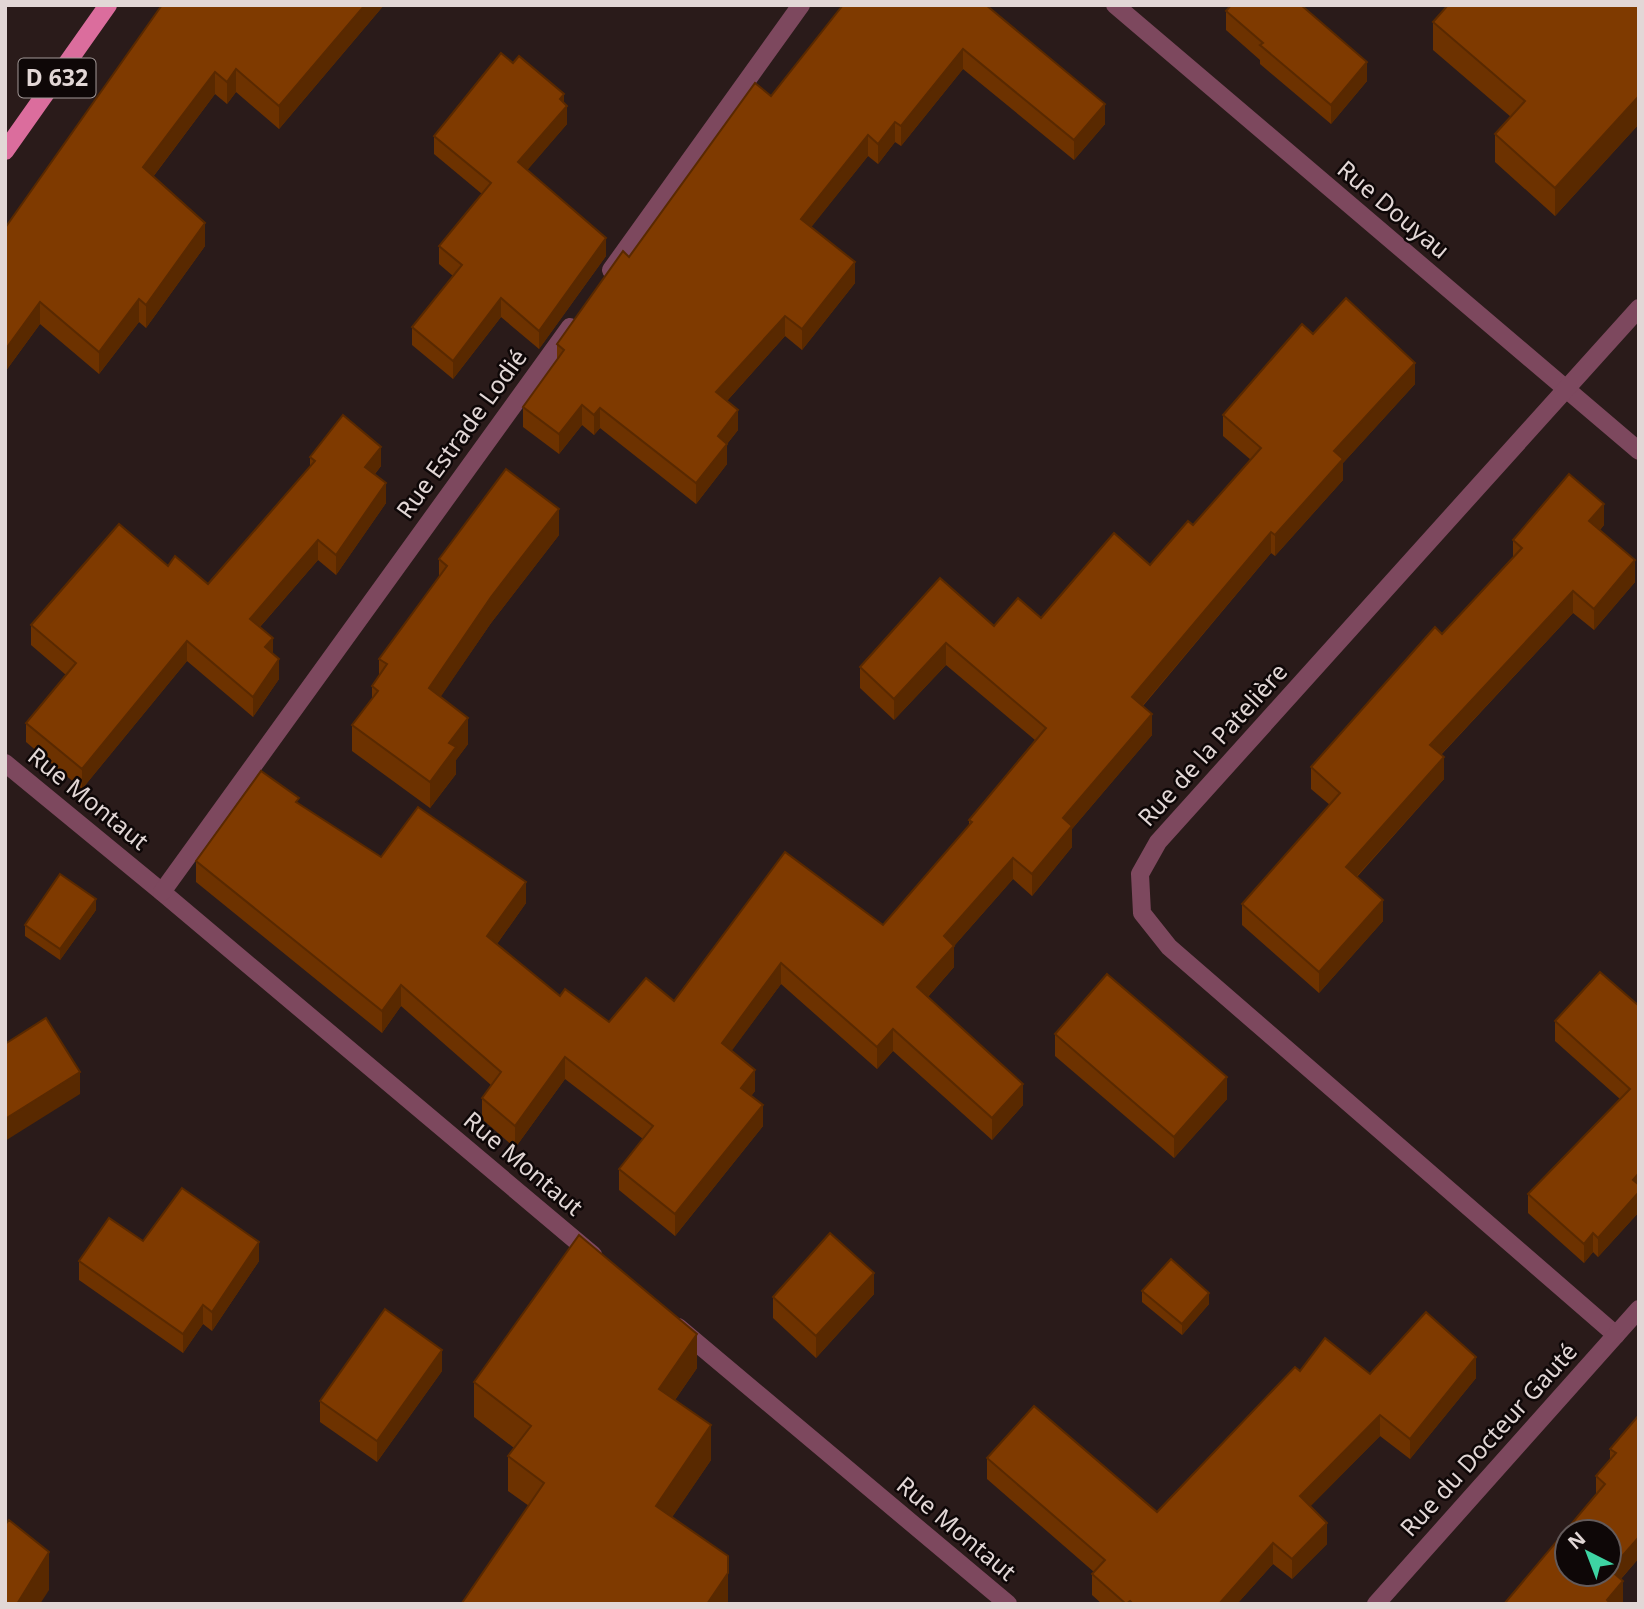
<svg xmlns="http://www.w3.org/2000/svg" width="1644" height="1609" viewBox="0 0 1644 1609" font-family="'Noto Sans',sans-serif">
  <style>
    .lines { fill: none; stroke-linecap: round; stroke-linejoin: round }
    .minor { stroke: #7d485e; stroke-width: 18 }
    .major { stroke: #db6d9d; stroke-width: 18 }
    .wall { fill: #6d3200 }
    .shaded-wall { fill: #592900 }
    .building { fill: #7f3a00; stroke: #592900; stroke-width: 2; fill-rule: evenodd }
    .labels { text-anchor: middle; stroke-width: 5; stroke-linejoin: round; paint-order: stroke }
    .shield { fill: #0e0707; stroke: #a29998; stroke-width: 2 }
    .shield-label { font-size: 23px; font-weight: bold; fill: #e2d7d6 }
    .street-label { font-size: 24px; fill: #e2d7d6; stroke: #0e0707 }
  </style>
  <rect width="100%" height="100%" fill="#2a1b1a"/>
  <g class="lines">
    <g class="minor">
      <polyline points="1115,5 1639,451"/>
      <polyline points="611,270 801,5"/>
      <polyline points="5,763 162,892 593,1255"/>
      <polyline points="162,892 570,327"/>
      <polyline points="678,1327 1008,1604"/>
      <polyline points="1616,1335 1169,947 1142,913 1140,874 1158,842 1639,308"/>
      <polyline points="1376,1604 1639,1309"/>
    </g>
    <polyline class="major" points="5,151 108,5"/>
  </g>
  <g class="wall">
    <polygon points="162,5 384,5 279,129 236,92 227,104 215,94 153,177 205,246 146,328 139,322 99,374 40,324 5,372 5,228"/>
    <polygon points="986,5 1105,124 1074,160 963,69 901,146 895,142 878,164 868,156 811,227 855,283 802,350 785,336 727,401 738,430 727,444 727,464 696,504 600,428 594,435 582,425 559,454 523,427 523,407 557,361 557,344 629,257 771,96"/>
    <polygon points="1639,5 1639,124 1555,216 1495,162 1495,134 1511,117 1433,50 1433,22"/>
    <polygon points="1226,11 1367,81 1331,124 1260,64 1260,60 1226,30"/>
    <polygon points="513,63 564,103 567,124 527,170 606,256 539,349 501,317 453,379 412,345 412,327 453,276 439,264 439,246 482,194 434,154 434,136"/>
    <polygon points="1313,334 1415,384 1343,463 1343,480 1275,556 1271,553 1143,706 1152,735 1072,829 1072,847 1032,896 1013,879 954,946 954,967 928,997 1023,1105 992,1140 893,1051 877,1069 781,984 731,1051 755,1091 751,1096 763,1126 675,1236 619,1190 619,1169 643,1139 565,1079 515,1148 482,1119 482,1098 491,1085 401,1006 382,1033 196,882 196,861 299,804 381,857 526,903 497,944 560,996 609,1022 674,1001 883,925 969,826 969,820 1035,740 946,665 894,720 860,688 860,667 994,626 1041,618 1150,565 1193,525 1251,460 1223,436 1223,415"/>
    <polygon points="310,457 381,466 375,474 386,503 336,575 318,560 260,627 273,654 279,679 253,717 187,661 82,789 26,742 26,723 66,675 31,645 31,625 168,566 208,584 310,466"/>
    <polygon points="1604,525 1600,530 1635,582 1594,630 1573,613 1441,755 1444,779 1357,877 1383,921 1319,993 1242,925 1242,904 1330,805 1311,789 1311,767 1442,634 1513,557 1513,540"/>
    <polygon points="559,535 491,623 440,697 468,744 456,760 456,774 430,808 352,751 352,725 372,699 372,686 379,675 379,659 439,578 439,559"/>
    <polygon points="96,910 60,960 25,936 25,925"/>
    <polygon points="1639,1006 1639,1212 1598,1257 1593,1252 1584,1263 1528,1213 1528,1194 1620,1099 1555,1041 1555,1021"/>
    <polygon points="1055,1034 1227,1099 1174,1158 1055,1056"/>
    <polygon points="143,1241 259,1261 212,1331 203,1324 183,1353 79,1280 79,1261"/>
    <polygon points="1142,1291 1209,1304 1182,1335 1142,1302"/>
    <polygon points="874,1294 816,1358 773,1318 773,1297"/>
    <polygon points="697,1368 675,1400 711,1460 672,1517 728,1604 462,1604 529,1506 508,1491 508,1456 514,1448 474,1417 474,1382"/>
    <polygon points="442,1371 377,1462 320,1422 320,1401"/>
    <polygon points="1300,1371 1476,1378 1410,1459 1380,1436 1310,1506 1327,1544 1292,1579 1273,1564 1237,1604 1102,1604 1092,1595 1092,1574 1094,1572 987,1479 987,1458 1157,1512"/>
    <polygon points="1639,1415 1639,1558 1621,1579 1623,1603 1622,1604 1504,1604 1596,1494 1596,1476 1610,1460 1610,1449"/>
  </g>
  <g class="shaded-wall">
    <polygon points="365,5 384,5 279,129 279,106"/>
    <polygon points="963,49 963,69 901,146 901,126"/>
    <polygon points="1367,62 1367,81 1331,124 1331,105"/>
    <polygon points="236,69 236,92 227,104 227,82"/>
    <polygon points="215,72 215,94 143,190 143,167"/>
    <polygon points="564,94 564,109 567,106 567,124 518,181 518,162 560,99"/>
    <polygon points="1639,96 1639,124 1555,216 1555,188"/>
    <polygon points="1105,104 1105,124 1074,160 1074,140"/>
    <polygon points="895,122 895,142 878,164 878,144"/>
    <polygon points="868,135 868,156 801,240 801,219"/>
    <polygon points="205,223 205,246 146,328 146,305"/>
    <polygon points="606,238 606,256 539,349 539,331"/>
    <polygon points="855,262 855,283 802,350 802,329"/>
    <polygon points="501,298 501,317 453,379 453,361"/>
    <polygon points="139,299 139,322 99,374 99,352"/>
    <polygon points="40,302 40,324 5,372 5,350"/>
    <polygon points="785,316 785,336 716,413 716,392"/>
    <polygon points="1415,363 1415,384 1343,463 1343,480 1275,556 1275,535 1334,451"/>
    <polygon points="582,405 582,425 559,454 559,434"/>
    <polygon points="600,408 600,428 594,435 594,415"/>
    <polygon points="738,410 738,430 727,444 727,464 696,504 696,483 718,436"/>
    <polygon points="381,447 381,466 365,486 365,467"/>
    <polygon points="386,483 386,503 336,575 336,555"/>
    <polygon points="1604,504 1604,525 1589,542 1589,521"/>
    <polygon points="559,509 559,535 491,623 429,714 429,688 491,597"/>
    <polygon points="1271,532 1271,553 1132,718 1132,697"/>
    <polygon points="318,540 318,560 250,638 250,619"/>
    <polygon points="1635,560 1635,582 1594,630 1594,609"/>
    <polygon points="1573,591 1573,613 1430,766 1430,745"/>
    <polygon points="273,638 273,658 265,647"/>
    <polygon points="187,641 187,661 82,789 82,769"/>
    <polygon points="946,643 946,665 894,720 894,699"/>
    <polygon points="279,659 279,679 253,717 253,697"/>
    <polygon points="1152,714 1152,735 1072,829 1072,847 1032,896 1032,874 1063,818"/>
    <polygon points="468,718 468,744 456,760 456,774 430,808 430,782 449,743"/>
    <polygon points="1444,757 1444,779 1346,888 1346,867"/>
    <polygon points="1013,858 1013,879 954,946 954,967 917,1009 917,987 944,936"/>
    <polygon points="526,882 526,903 487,958 487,936"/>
    <polygon points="96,899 96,910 60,960 60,949"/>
    <polygon points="1383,900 1383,921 1319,993 1319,972"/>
    <polygon points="781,963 781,984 722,1064 722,1043"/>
    <polygon points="401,985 401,1006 382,1033 382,1011"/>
    <polygon points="893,1029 893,1051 877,1069 877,1047"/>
    <polygon points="565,1057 565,1079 515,1148 515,1126"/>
    <polygon points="755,1070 755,1091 741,1109 741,1088"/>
    <polygon points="80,1072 80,1094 5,1141 5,1119"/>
    <polygon points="1227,1077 1227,1099 1174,1158 1174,1137"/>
    <polygon points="1023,1084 1023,1105 992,1140 992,1118"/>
    <polygon points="763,1105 763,1126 675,1236 675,1214"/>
    <polygon points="1639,1173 1639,1192 1633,1180"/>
    <polygon points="1639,1192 1639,1212 1598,1257 1598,1238"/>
    <polygon points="1593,1233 1593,1252 1584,1263 1584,1244"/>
    <polygon points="259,1242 259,1261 212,1331 212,1312"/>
    <polygon points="874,1273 874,1294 816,1358 816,1336"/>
    <polygon points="1209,1293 1209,1304 1182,1335 1182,1324"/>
    <polygon points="203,1305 203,1324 183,1353 183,1334"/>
    <polygon points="697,1334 697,1368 659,1423 659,1389"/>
    <polygon points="442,1350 442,1371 377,1462 377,1441"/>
    <polygon points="1476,1357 1476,1378 1410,1459 1410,1439"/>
    <polygon points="1380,1415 1380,1436 1300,1517 1300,1496"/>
    <polygon points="711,1425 711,1460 656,1541 656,1506"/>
    <polygon points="1327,1523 1327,1544 1292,1579 1292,1559"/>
    <polygon points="1639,1537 1639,1558 1610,1591 1610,1570"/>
    <polygon points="1273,1543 1273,1564 1237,1604 1219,1604"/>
    <polygon points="49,1552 49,1590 40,1604 17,1604"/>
    <polygon points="728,1573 728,1604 707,1604"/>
    <polygon points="1623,1581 1623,1603 1622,1604 1607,1604 1607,1600"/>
  </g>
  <g class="building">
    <polygon points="162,5 365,5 279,106 236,69 227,82 215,72 143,167 205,223 146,305 139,299 99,352 40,302 5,350 5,228"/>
    <polygon points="843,5 986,5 1105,104 1074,140 963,49 901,126 895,122 878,144 868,135 801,219 855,262 802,329 785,316 716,392 738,410 718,436 727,444 696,483 600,408 594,415 582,405 559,434 523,407 564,350 557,344 623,251 629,257 755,83 771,96"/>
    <polygon points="1231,5 1301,5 1367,62 1331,105 1260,45 1263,43 1226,11"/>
    <polygon points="1448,5 1639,5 1639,96 1555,188 1495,134 1525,101 1433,22"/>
    <polygon points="501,53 513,63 519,56 564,94 560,99 567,106 518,162 606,238 539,331 501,298 453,361 412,327 462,265 439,246 491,183 434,136"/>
    <polygon points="1346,298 1415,363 1334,451 1343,459 1275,535 1271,532 1132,697 1152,714 1063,818 1072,826 1032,874 1013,858 944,936 954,946 917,987 1023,1084 992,1118 893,1029 877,1047 781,963 722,1043 755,1070 741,1088 763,1105 675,1214 619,1169 653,1126 565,1057 515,1126 482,1098 501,1072 401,985 382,1011 196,861 261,771 299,798 296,802 381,857 418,807 526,882 487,936 560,996 565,989 609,1022 646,978 674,1001 785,852 883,925 972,822 969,820 1046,728 946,643 894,699 860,667 940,578 994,626 1018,598 1041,618 1114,533 1150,565 1188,521 1193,525 1261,448 1223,415 1302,324 1313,334"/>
    <polygon points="343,415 381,447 365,467 386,483 336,555 318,540 250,619 273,638 265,647 279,659 253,697 187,641 82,769 26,723 76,663 31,625 119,524 168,566 175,556 208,584 315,461 310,457"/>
    <polygon points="506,469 559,509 491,597 429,688 468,718 449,743 456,747 430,782 352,725 378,691 372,686 387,664 379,659 447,566 439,559"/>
    <polygon points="1569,474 1604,504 1589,521 1635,560 1594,609 1573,591 1430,745 1444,757 1346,867 1383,900 1319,972 1242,904 1340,793 1311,767 1435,627 1442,634 1522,548 1513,540"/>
    <polygon points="60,874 96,899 60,949 25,925"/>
    <polygon points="1600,972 1639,1006 1639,1173 1633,1180 1639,1185 1639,1192 1598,1238 1593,1233 1584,1244 1528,1194 1630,1089 1555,1021"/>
    <polygon points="1107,974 1227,1077 1174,1137 1055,1034"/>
    <polygon points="46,1018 80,1072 5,1119 5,1044"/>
    <polygon points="182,1188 259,1242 212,1312 203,1305 183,1334 79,1261 109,1218 143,1241"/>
    <polygon points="830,1233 874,1273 816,1336 773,1297"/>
    <polygon points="579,1235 697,1334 659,1389 711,1425 656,1506 728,1556 728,1573 707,1604 462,1603 544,1483 508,1456 531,1426 474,1382"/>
    <polygon points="1171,1259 1209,1293 1182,1324 1142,1291"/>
    <polygon points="385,1309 442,1350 377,1441 320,1401"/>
    <polygon points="1426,1312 1476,1357 1410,1439 1380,1415 1300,1496 1327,1523 1292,1559 1273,1543 1219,1604 1133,1604 1130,1601 1126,1604 1092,1574 1105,1560 987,1458 1034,1406 1157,1512 1295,1367 1300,1371 1325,1338 1370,1374"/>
    <path d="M 1639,1415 L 1639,1537 L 1610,1570 L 1623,1581 L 1607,1600 L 1611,1604 L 1504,1604 L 1605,1484 L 1596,1476 L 1616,1453 L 1610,1449 ZM 1567,1532 L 1609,1532 L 1609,1574 L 1567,1574 Z"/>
    <polygon points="9,1520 49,1552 17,1604 5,1604 5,1525"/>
  </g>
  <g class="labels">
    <rect class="shield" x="18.5" y="58.5" width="77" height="39" rx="5"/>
    <g class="shield-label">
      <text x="57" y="86">D 632</text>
    </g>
    <g class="street-label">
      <text transform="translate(1393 210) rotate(40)" y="8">Rue Douyau</text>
      <text transform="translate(462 434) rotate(-54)" y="8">Rue Estrade Lodié</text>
      <text transform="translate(1213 745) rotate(-48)" y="8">Rue de la Patelière</text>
      <text transform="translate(88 799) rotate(39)" y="8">Rue Montaut</text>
      <text transform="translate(523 1164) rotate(40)" y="8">Rue Montaut</text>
      <text transform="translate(1489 1440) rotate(-48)" y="8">Rue du Docteur Gauté</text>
      <text transform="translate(956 1529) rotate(40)" y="8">Rue Montaut</text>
    </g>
  </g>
  <rect width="1644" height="1609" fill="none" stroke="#e2d7d6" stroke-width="14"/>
  <g transform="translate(1588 1553) rotate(318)"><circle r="33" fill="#0e0707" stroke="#635a5a" stroke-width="2"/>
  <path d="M0-5L12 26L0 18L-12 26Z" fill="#3ed4a3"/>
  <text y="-10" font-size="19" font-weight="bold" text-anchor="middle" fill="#e2d7d6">N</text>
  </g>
</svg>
